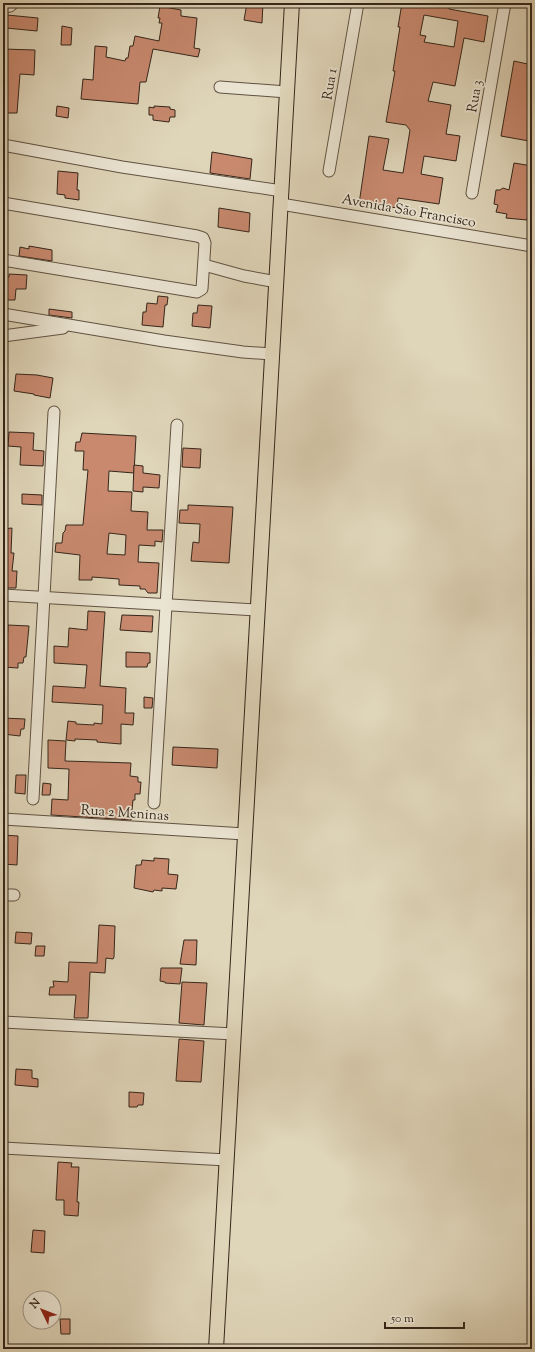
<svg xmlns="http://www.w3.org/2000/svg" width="535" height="1352" viewBox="0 0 535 1352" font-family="'Sorts Mill Goudy',serif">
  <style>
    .building { fill: #c8896f; stroke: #35261a; fill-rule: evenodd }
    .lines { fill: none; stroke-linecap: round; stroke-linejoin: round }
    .minor-casing { stroke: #605242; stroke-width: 13 }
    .major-casing { stroke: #35261a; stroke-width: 16 }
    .minor { stroke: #eae4d2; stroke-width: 11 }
    .major { stroke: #dfd5b9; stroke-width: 14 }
    .labels { text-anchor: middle; stroke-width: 3.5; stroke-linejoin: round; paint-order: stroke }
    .street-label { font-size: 14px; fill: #35261a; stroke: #eae4d2 }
  </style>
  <rect width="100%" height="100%" fill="#dfd5b9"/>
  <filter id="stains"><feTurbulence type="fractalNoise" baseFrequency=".005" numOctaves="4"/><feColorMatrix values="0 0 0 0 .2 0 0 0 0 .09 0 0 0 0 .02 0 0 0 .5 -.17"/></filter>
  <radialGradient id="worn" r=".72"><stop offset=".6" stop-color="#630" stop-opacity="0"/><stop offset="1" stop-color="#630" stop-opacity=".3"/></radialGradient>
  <g class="building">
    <polygon points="247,3 263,3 262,23 244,20"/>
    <path d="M 402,3 L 450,3 L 449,9 L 488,16 L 484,42 L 464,38 L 455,86 L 433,82 L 428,101 L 451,105 L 446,134 L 460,136 L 456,161 L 424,156 L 421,174 L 443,178 L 439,204 L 398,198 L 397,208 L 372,204 L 371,206 L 359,204 L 369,136 L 389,139 L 383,170 L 403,173 L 410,130 L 406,125 L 386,122 L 395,71 L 393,71 L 400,27 L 398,27 ZM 424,15 L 458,21 L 454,47 L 424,42 L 426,36 L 420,35 Z"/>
    <polygon points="160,6 181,10 181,16 197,18 194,48 200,49 198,57 153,49 146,82 140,82 138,104 81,99 83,79 93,80 95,46 107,47 106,57 125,61 126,58 128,58 130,46 133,46 135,36 159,41 162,23 159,23 160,18 158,18"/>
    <polygon points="7,15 38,18 37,31 6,28"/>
    <polygon points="62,26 72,28 71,45 61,45"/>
    <polygon points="3,49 35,50 34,75 20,74 17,113 3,113 5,74 3,74"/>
    <polygon points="514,61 532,65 532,123 529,141 501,136"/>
    <polygon points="57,106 69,108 68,118 56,116"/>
    <polygon points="154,106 170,107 170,109 175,110 175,117 170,117 169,122 153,120 153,115 149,115 149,107 154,108"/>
    <polygon points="212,152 252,159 250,179 210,173"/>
    <polygon points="514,163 532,166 532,191 527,220 506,218 507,214 496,212 498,205 494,204 496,190 500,190 503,188 509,190"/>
    <polygon points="58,171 78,173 77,190 79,190 79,200 65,198 65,195 57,194"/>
    <polygon points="219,208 250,213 249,232 218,227"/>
    <polygon points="29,246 52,250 52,261 19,256 20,247 29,249"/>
    <polygon points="9,274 27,275 26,289 16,289 15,300 4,300 5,290 3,290 4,277 9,277"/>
    <polygon points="158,296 168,297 167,305 165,305 163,327 142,325 143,312 146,312 147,303 157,304"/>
    <polygon points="198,305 212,306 210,328 192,326 193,313 197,313"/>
    <polygon points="49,309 72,312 72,318 49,315"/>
    <polygon points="16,374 37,375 53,378 50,398 34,395 34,394 14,391"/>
    <polygon points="9,432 34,433 33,450 44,451 43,466 20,465 21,447 8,446"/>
    <path d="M 82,433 L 136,436 L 134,473 L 109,471 L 108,491 L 132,492 L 131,511 L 148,512 L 147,530 L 163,530 L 162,542 L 155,541 L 155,546 L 139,545 L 138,562 L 159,563 L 157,593 L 148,593 L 145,589 L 140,589 L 140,586 L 119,585 L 119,579 L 92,577 L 92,580 L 79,580 L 80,555 L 55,552 L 56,543 L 62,543 L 63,533 L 65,531 L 66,525 L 83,525 L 88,470 L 83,470 L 84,451 L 75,451 L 76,442 L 80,442 ZM 109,533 L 126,535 L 125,555 L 107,554 Z"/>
    <polygon points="183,448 201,449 200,468 182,467"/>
    <polygon points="134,465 143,466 143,473 160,475 159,488 143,487 143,492 133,491"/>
    <polygon points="22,494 42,495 42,505 22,504"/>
    <polygon points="188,505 233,507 229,563 191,561 193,542 199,543 200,524 179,523 180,510 188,510"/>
    <polygon points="12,528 11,553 14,553 12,571 17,571 16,588 6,588 6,580 3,580 3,529"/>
    <polygon points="88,611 105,612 100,686 126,688 125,713 134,713 133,725 121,724 121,744 97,742 97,740 75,739 75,741 66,740 68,721 76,722 76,724 94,725 94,723 102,724 103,705 52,702 53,686 85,688 87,665 54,663 54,646 68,647 69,628 87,630"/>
    <polygon points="122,615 153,616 152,632 120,630"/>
    <polygon points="8,625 29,626 26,657 24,657 23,663 18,663 18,668 3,667 3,645 7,646"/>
    <polygon points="126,652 150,653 150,663 148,663 147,667 126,667"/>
    <polygon points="144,697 153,698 152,708 144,708"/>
    <polygon points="3,718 25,719 24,729 21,729 20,736 3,734"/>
    <polygon points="48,740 66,741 65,761 131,763 130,776 138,777 138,782 141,782 140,794 135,794 135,800 133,800 131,820 51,815 52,799 68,800 69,769 48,768"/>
    <polygon points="173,747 218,749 217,768 172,765"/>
    <polygon points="16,775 26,775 25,794 15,793"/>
    <polygon points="43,783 51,784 50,795 42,795"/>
    <polygon points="3,835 18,836 17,865 3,864"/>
    <polygon points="154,858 169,859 168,874 178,875 176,889 162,888 162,891 154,890 153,892 134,888 136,865 141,865 142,860 154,861"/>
    <polygon points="99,925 115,926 114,957 113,959 106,958 105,973 90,972 88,1018 74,1018 76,995 49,995 50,987 54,987 53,981 68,982 69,962 97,963"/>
    <polygon points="16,932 32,933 31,944 15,943"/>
    <polygon points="184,940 197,940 196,965 180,964"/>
    <polygon points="36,946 45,946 44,956 35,956"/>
    <polygon points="161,968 182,968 180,984 165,983 165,982 160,981"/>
    <polygon points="182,982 207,983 204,1025 179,1023"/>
    <polygon points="179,1039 204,1041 201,1082 176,1081"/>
    <polygon points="16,1069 32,1070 32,1078 38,1079 38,1087 15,1085"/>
    <polygon points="129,1092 144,1093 143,1105 138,1105 137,1107 129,1107"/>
    <polygon points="58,1162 72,1163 71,1167 79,1167 77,1202 79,1202 78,1216 64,1215 64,1200 56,1200"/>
    <polygon points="33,1230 45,1231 44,1253 31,1252"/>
    <polygon points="60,1319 70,1319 70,1334 61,1334"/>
  </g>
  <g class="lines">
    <g class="minor-casing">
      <g id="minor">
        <polyline points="3,7 10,6 13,3"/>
        <polyline points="220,87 287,92"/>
        <polyline points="3,145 122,167 282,191"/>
        <polyline points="329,171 358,3"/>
        <polyline points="472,193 505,3"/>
        <polyline points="3,203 197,236 203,238 205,243 202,289 197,292 3,260"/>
        <polyline points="281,204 532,246"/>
        <polyline points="204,265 244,276 277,282"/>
        <polyline points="3,314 164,341 243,352 272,354"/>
        <polyline points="3,336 63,328"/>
        <polyline points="3,595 257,610"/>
        <polyline points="33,799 54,412"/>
        <polyline points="154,803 177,425"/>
        <polyline points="3,819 245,834"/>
        <polyline points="3,895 14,895"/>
        <polyline points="3,1022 234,1034"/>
        <polyline points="3,1148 227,1160"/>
      </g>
    </g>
    <g class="major-casing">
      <polyline id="major" points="216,1349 292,3"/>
    </g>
    <use href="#minor" class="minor"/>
    <use href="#major" class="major"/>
  </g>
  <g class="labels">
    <g class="street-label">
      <text transform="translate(329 84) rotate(-80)" y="5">Rua 1</text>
      <text transform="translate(474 96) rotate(-80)" y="5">Rua 3</text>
      <text transform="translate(409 210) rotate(10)" y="5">Avenida São Francisco</text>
      <text transform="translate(125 812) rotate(4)" y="5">Rua 2 Meninas</text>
    </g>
  </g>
  <rect width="535" height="1352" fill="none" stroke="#dfd5b9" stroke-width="16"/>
  <rect x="4" y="4" width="527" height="1344" fill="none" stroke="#35261a" stroke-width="2"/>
  <rect x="8" y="8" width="519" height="1336" fill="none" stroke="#35261a"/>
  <g transform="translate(42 1310) rotate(313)"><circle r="19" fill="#eae4d2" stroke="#a29888"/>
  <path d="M0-3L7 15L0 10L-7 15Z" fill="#8f2418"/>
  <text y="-6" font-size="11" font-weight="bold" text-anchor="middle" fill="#35261a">N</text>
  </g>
  <path d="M385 1322v6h79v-6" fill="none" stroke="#35261a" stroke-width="2"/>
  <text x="391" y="1322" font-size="12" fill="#35261a" stroke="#eae4d2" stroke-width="3" paint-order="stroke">50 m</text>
  <rect width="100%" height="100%" filter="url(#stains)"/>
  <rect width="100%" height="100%" fill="url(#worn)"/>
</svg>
